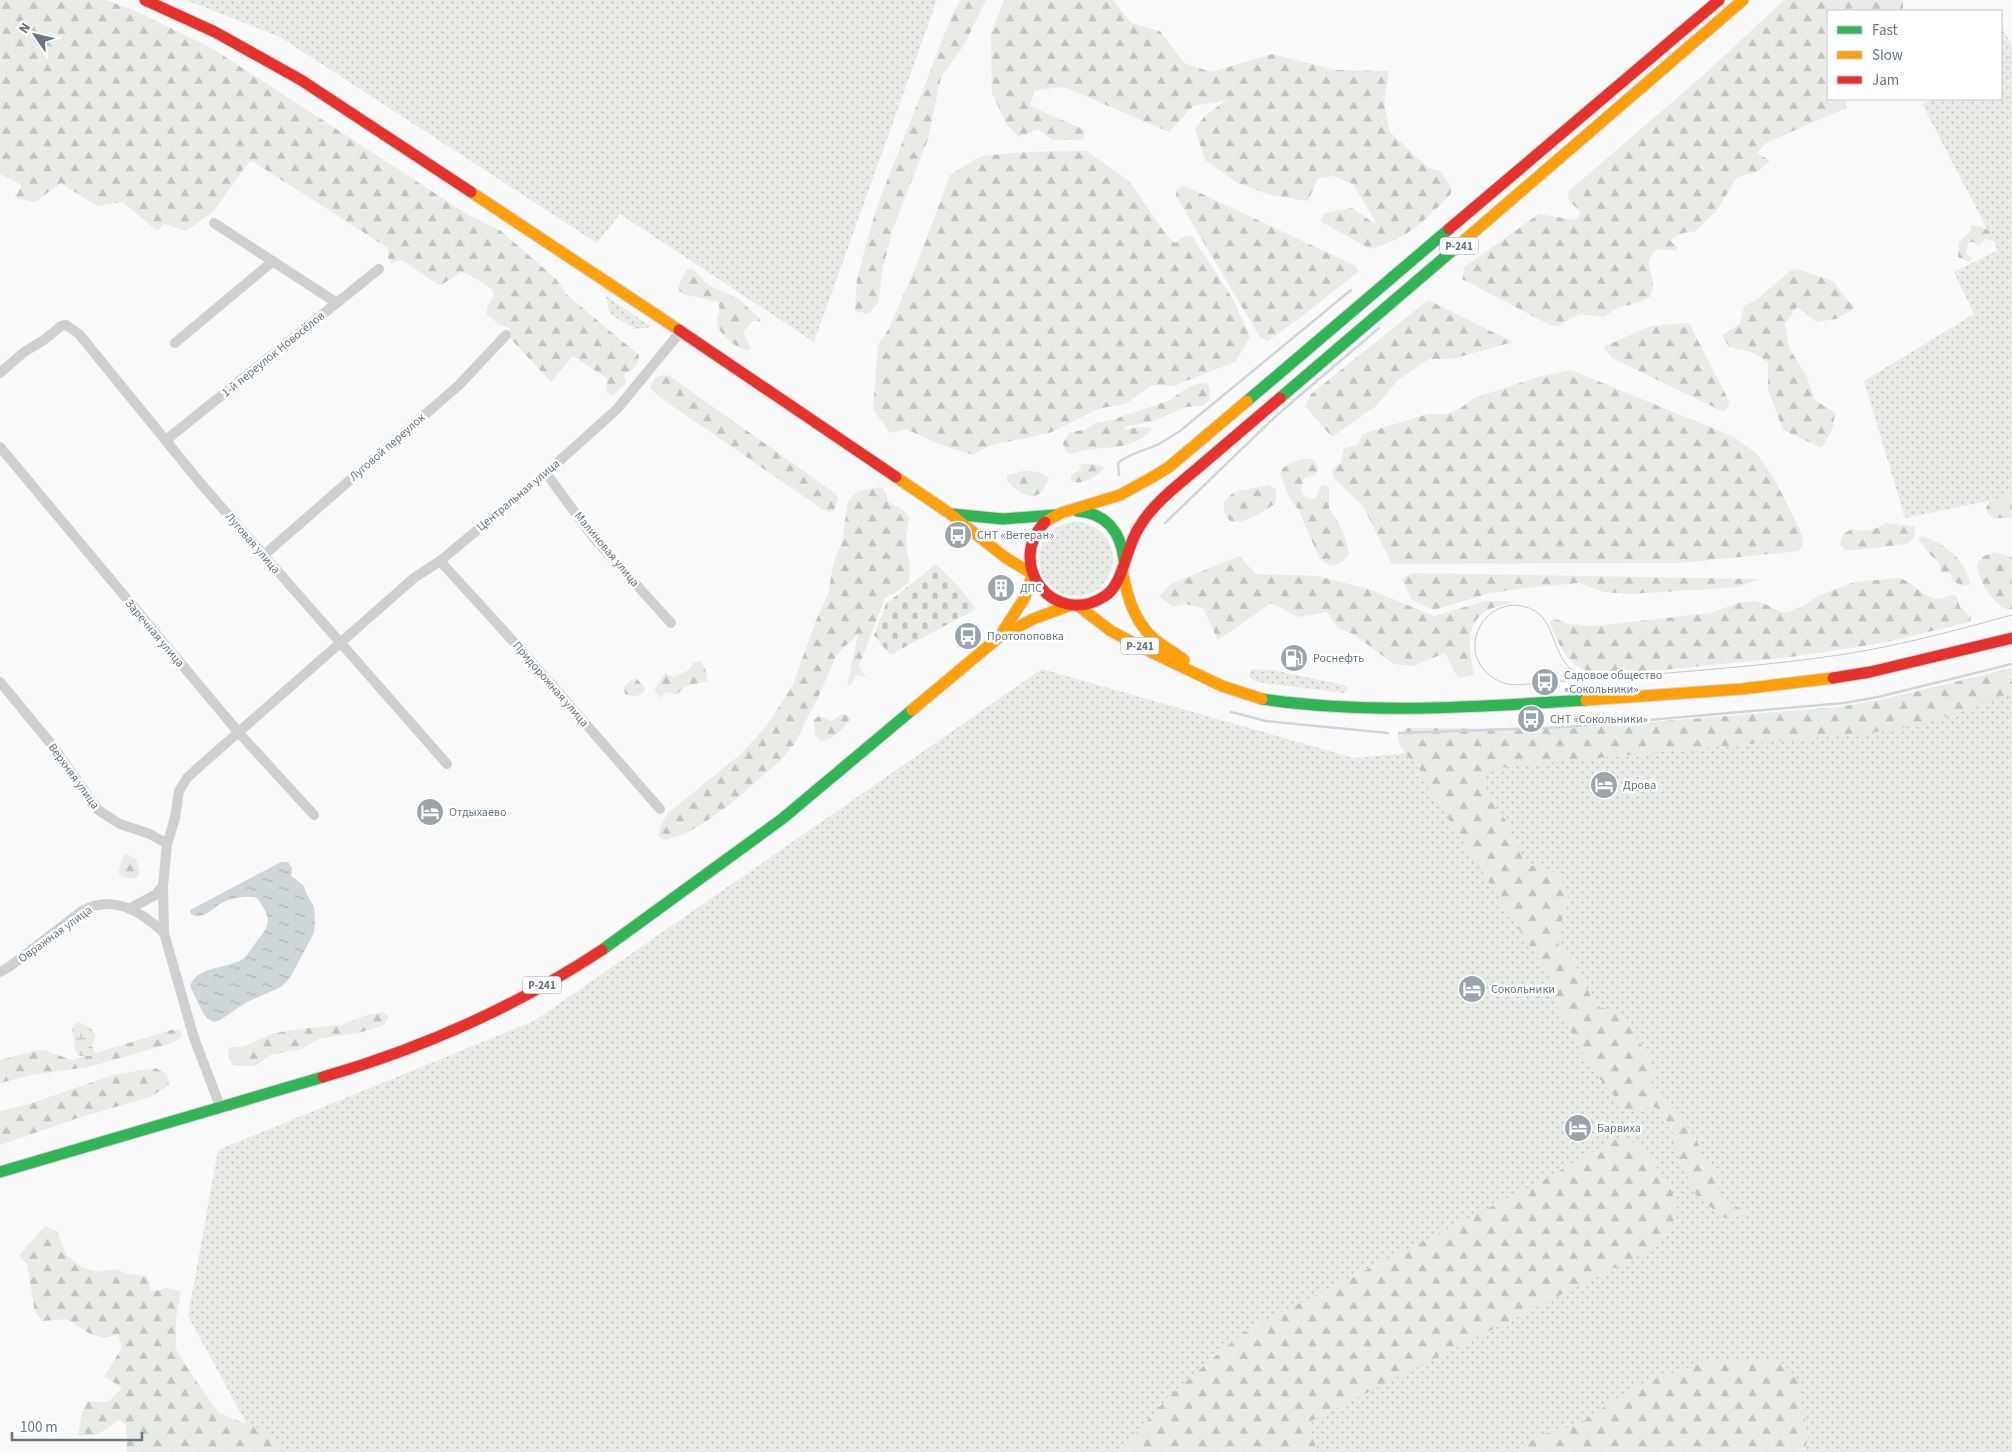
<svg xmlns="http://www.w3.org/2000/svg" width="2012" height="1452" viewBox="0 0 2012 1452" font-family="'Source Sans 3',sans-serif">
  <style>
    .grass { fill: url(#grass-dots) }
    .forest { fill: url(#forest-firs) }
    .wetland { fill: url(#wetland-marsh) }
    .cemetery { fill: url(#cemetery-stones) }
    .water { fill: url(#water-ripples) }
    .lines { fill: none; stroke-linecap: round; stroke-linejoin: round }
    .stream { stroke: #ced6d9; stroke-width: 2.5 }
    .fast-casing { stroke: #d5d6d7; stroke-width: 13 }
    .slow-casing { stroke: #d5d6d7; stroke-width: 13 }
    .jam-casing { stroke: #d5d6d7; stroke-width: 13 }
    .street { stroke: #cecfd0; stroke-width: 10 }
    .fast { stroke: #30b455; stroke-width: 11 }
    .slow { stroke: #ff9f0a; stroke-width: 11 }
    .jam { stroke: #e5322d; stroke-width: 11 }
    .tram { stroke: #c3c5c6; stroke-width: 1 }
    .labels { text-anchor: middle; stroke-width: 5; stroke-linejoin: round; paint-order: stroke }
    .shield { fill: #fff; stroke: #939fa8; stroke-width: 1 }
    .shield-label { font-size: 11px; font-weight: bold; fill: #657683 }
    .street-label { font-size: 12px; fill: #657683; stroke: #fff }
    .poi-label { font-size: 12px; fill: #657683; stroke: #fff; text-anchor: start }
  </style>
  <defs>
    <pattern id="grass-dots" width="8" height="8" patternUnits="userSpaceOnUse" patternTransform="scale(1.25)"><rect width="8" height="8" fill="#e8ebe6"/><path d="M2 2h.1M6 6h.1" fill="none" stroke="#c0c3c0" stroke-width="1.8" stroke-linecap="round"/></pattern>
    <pattern id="forest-firs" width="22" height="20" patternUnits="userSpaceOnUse" patternTransform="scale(1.25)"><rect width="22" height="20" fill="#e8ebe6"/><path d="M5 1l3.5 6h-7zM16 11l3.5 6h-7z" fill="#c0c3c0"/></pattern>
    <pattern id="wetland-marsh" width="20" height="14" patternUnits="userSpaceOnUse" patternTransform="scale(1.25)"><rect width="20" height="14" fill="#e8ebe6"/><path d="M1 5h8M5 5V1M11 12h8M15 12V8" fill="none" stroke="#c0c3c0"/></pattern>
    <pattern id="cemetery-stones" width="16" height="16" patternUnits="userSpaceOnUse" patternTransform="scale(1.25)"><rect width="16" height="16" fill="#e8ebe6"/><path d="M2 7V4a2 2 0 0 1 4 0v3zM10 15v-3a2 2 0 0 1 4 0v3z" fill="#c0c3c0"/></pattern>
    <pattern id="water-ripples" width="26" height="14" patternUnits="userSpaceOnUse" patternTransform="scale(1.25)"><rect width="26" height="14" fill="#ced6d9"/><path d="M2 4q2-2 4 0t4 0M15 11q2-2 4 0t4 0" fill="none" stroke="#abb2b5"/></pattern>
  </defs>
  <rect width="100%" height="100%" fill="#f9f9f9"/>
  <g class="grass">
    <polygon points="186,0 937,0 814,342 620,214 597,243 280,37"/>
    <polygon points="2001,26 2012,46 2012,496 1905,518 1864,381 1974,314 1954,272 1998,250 1922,104 1934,99 2001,99"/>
    <polygon points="606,296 652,327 635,329 610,314"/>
    <circle cx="1076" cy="559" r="37"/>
    <polygon points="1042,669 1354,758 1881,709 2012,677 2012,1452 262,1452 188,1316 218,1150 534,1021"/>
    <polygon points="1254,669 1272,670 1344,685 1348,689 1344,693 1257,682 1251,679 1249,676 1250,671"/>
  </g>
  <g class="forest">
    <path d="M 0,0 L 106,0 L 133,10 L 210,47 L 467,214 L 501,231 L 556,279 L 567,295 L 639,355 C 638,366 634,369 624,374 L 626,383 L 612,396 L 606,392 L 607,378 L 573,356 L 551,382 L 510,338 L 510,328 L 499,325 L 487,314 L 487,308 L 494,295 L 492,289 L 470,275 L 461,272 L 441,285 L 437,284 L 402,260 L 391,263 L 388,258 L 388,248 L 252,161 L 248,163 L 213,212 L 186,231 L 164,224 L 157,231 L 123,202 L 97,206 L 61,183 L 35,202 L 15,198 L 22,185 L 0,174 Z"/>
    <polygon points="960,0 986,0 964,45 941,77 928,139 893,228 883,267 878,303 868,314 855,311 857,279 876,209 953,13"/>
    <path d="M 1004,0 L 1113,0 L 1131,23 L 1160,31 L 1184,63 L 1211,72 L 1272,54 L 1336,70 L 1389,71 L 1384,104 L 1390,132 L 1427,167 L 1440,171 L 1451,186 L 1451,194 C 1423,222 1409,238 1370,249 L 1320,221 L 1324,213 L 1352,208 L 1378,226 L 1353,184 L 1333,176 L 1318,178 L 1308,201 L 1270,195 L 1238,183 L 1205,160 L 1195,129 L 1205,116 L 1225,101 L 1193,106 L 1169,132 L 1064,87 L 1035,90 L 1030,106 L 1085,130 L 1083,140 L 1052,140 L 1038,129 L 1019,137 L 1007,125 L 992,93 L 991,33 Z"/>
    <path d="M 1784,0 L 1903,0 L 1903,11 L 1828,11 L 1828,99 L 1846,99 L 1846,108 L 1766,143 L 1757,153 L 1770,161 L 1757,172 L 1737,177 L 1718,209 L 1696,231 L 1683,233 L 1669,240 L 1678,247 L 1676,251 L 1657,249 C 1644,263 1650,265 1653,282 C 1654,286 1651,292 1650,297 L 1637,303 L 1617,308 L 1604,317 L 1581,314 L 1571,318 L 1559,326 L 1550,325 L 1462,279 L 1464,267 L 1539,214 L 1574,220 L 1579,217 L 1580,211 L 1569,201 L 1568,192 L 1708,71 Z"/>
    <polygon points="1087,151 1129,181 1167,236 1175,243 1183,237 1192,236 1234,301 1250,337 1235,362 1173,386 1152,385 1127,403 1098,409 1052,432 989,446 973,455 939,444 906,429 891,433 873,410 878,345 888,330 917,264 950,175 981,156 1024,152"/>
    <polygon points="1183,185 1356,266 1358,272 1301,317 1268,341 1260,337 1176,196 1177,189"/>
    <path d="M 1972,225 C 1980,226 1994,230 1995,239 L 1992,241 L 1985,239 L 1979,246 L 1973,242 L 1968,243 L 1966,254 L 1972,258 L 1970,262 L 1958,257 L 1959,242 L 1970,232 Z"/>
    <polygon points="1794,268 1833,281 1843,295 1855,308 1836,319 1817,322 1797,307 1785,324 1789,348 1806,375 1815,400 1835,413 1833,428 1822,448 1783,430 1768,389 1768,362 1752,352 1729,347 1722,335 1740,324 1744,306 1756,300"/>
    <path d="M 687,269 L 693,269 L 708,285 L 739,299 L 761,320 L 759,322 L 753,321 L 743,332 L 751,348 L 748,351 C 737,349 717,333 717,322 C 717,313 722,313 718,302 L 684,294 L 678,290 L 679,284 Z"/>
    <polygon points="1428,300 1513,342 1452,359 1429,359 1398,380 1376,406 1332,437 1305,406 1311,394"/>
    <polygon points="1689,323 1730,403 1724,412 1612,358 1603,347 1651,326"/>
    <polygon points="1571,370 1734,437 1757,454 1775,480 1801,532 1803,544 1799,551 1680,563 1392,564 1363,506 1334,478 1332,470 1341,463 1344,448 1358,445 1362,434 1428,414 1447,414 1462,407 1474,398 1538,377"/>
    <polygon points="668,375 836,494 838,499 834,511 829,512 822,509 658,396 650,387 656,377"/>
    <path d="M 1201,383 L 1208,384 L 1210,391 L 1209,400 L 1202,406 L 1186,407 L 1153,421 L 1125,427 L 1124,430 L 1137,427 L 1153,428 C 1128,456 1102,442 1072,454 L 1066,452 L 1063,443 L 1069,433 L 1086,429 L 1096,423 L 1116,419 L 1125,415 L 1145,409 L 1170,400 L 1188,387 Z"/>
    <path d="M 1303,459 L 1311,459 C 1317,463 1321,467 1316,475 L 1304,478 L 1301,490 C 1304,497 1308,499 1315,499 L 1321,486 L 1326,485 L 1329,487 L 1329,509 C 1340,523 1346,536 1349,554 L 1343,561 L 1334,566 L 1327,564 L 1320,559 L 1298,509 L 1290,499 L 1280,473 C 1285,464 1293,461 1303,459 Z"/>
    <path d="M 1084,464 L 1100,465 L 1104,468 C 1097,477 1082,486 1071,481 L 1071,475 L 1082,469 L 1079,465 Z"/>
    <path d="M 1023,471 C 1032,471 1043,471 1049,479 C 1047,483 1044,489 1041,492 C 1031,503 1014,488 1007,481 L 1007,475 Z"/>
    <path d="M 1269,485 L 1276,490 L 1276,502 L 1273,505 C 1258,515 1222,539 1224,502 L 1234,492 Z"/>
    <polygon points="882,487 887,494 888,502 903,510 909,517 906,535 907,552 910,566 909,582 898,591 885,598 859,666 866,677 856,675 852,684 847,686 858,634 837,654 817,700 804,724 796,742 780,761 729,805 705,822 685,834 664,840 658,836 661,824 668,813 742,753 767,725 793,685 815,623 828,594 834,562 842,542 848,501 858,491"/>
    <polygon points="2012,496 2012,518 1994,518 1987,514 1986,508 1990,501"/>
    <path d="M 1886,523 L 1914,526 L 1916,530 L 1913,539 L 1907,544 L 1856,550 L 1845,550 L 1840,544 L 1843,534 L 1852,529 C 1864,533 1876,530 1886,523 Z"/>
    <path d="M 1921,536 C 1944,542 1967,561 1970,585 L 1961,586 L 1952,580 L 1951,574 L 1941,572 C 1940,558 1934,560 1927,551 C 1924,547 1923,544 1919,541 Z"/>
    <path d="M 1994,552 L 2012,557 L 2012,610 C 1997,612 1973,574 1978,562 L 1984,556 Z"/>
    <path d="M 1239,556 L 1256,574 L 1317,576 L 1369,589 L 1434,616 L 1485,601 L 1517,601 C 1507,604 1491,607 1483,613 C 1464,627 1470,655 1474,675 L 1458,678 L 1445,653 L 1413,666 L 1394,664 L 1353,634 L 1338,628 L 1327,612 L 1298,617 L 1271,603 L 1218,640 L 1203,608 L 1185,604 L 1173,607 L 1159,596 L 1171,584 Z"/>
    <polygon points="1412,573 1759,579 1739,587 1631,594 1604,592 1579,583 1526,588 1490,593 1434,610 1412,600 1402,579"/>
    <path d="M 1900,578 C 1914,583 1922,596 1936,599 C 1944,600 1949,594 1956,595 L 1960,607 L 1971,617 L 1970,622 L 1882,643 L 1791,657 L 1643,672 L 1590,671 C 1566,666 1560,645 1550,624 L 1550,621 L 1554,618 L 1568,624 L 1595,626 L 1710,613 L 1741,602 L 1755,601 L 1770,606 L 1781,612 L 1788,612 L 1803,606 L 1818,596 L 1854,582 Z"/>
    <polygon points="701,661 706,671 708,681 686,686 677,694 666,692 661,698 654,691 665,673 673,677 689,670 693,663"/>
    <path d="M 2012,668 L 2012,693 L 1934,720 L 1896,730 L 1513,766 C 1501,768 1488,768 1483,781 L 1495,806 L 1509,825 L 1524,863 L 1560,874 L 1569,901 L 1561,923 L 1558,945 L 1576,965 L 1592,999 L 1599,1007 L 1622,1014 L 1650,1059 L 1655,1071 L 1651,1081 L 1697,1140 L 1701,1155 L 1717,1178 L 1718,1190 L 1722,1198 L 1745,1211 L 1744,1216 L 1725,1218 L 1697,1197 L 1679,1159 L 1675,1137 L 1661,1111 L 1653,1106 L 1636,1112 L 1626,1111 L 1588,1064 L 1553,999 L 1549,976 L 1424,781 C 1422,762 1397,755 1398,734 L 1407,728 L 1565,729 L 1839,707 L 1880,700 Z"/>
    <path d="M 637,679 L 645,688 L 644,692 C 638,697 633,697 625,694 L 624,687 L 631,680 Z"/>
    <path d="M 842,714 L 847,715 L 850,719 C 843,729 833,741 820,741 L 815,734 L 814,720 L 819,716 L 831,721 Z"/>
    <path d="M 126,854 L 136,859 L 140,872 L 136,879 C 127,877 115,880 120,866 C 122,861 121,858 126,854 Z"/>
    <polygon points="383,1012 389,1017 383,1026 362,1032 318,1039 302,1049 270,1055 255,1066 232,1065 228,1053 230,1047 242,1047 272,1034 298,1029 342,1025 367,1015"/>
    <polygon points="171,1030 180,1030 183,1036 173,1043 88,1067 31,1075 0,1083 0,1060 34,1051 44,1050 72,1060"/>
    <polygon points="155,1068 167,1074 169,1085 150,1097 81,1117 0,1145 0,1111 29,1104 113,1075"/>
    <polygon points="1624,1136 1645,1151 1668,1182 1677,1207 1671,1229 1658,1246 1307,1423 1317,1449 1316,1452 1120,1452 1168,1397 1245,1331 1540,1182 1610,1142"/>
    <polygon points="45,1226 57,1231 66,1255 81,1267 99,1272 116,1269 127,1274 147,1276 151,1292 166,1288 181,1291 176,1319 176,1349 194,1378 219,1413 274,1435 284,1452 127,1452 126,1425 119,1420 97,1435 78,1436 82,1412 88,1401 108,1402 122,1388 104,1376 122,1348 118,1334 105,1338 92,1335 67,1319 42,1321 35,1312 27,1264 19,1255"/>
    <polygon points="1712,1359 1775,1359 1798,1380 1808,1437 1804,1452 1520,1452 1524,1446 1540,1435 1578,1425 1633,1387"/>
  </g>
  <polygon class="wetland" points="79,1022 91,1028 96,1035 92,1046 95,1053 92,1056 79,1056 75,1050 72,1029 75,1024"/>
  <polygon class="cemetery" points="936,564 959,587 976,609 890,655 874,635 886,604"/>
  <path class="water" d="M 281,862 L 288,862 L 292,868 L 291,876 L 304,886 L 306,893 L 314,907 L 315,919 L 314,933 L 290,978 L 281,987 L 247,1002 L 220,1020 L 214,1022 L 208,1019 L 203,1013 L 190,986 C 197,966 226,969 243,959 C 248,955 253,946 257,941 C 273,922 270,917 257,898 C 247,895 235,898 226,901 C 215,905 203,922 191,914 L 190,910 Z"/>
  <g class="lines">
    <g class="stream">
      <path d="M 1119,475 L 1118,463 C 1129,453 1145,451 1159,444 C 1166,440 1173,435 1180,431 L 1351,290"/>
      <polyline points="1165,523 1277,415 1379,328"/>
      <polyline points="1231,712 1266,721 1388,733"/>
      <polyline points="1399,733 1569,727 1844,703 1878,697 2012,664"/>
    </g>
    <g class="fast-casing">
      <g id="fast">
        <polyline points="1280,398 1453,250"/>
        <polyline points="1247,401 1449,229"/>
        <path d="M 1077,511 C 1106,513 1121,532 1124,560"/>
        <polyline points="952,514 1003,519 1055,515"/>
        <path d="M 1262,699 C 1369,715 1478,707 1586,700"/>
        <polyline points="602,950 782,819 912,710"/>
        <polyline points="0,1172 323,1077"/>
      </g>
    </g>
    <g class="slow-casing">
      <g id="slow">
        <polyline points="471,192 679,330"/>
        <polyline points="1453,250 1743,0"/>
        <polyline points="896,477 949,513 1006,558 1031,573"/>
        <polyline points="1045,522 1061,513 1120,495 1151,478 1169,467 1247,401"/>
        <path d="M 1122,570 C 1127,595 1133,619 1152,637 C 1162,646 1174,652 1184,660"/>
        <polyline points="1077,605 1111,631 1153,653 1222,686 1262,699"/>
        <polyline points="1003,631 1024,599 1032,576"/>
        <polyline points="1586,700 1742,689 1833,678"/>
        <polyline points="912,710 998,638 1033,619 1071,605"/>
      </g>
    </g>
    <g class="jam-casing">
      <g id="jam">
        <polyline points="145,0 215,32 301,80 471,192"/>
        <polyline points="1449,229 1719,0"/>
        <polyline points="679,330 896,477"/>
        <path d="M 1045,522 C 1004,565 1055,629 1105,596 C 1123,585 1126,548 1138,529 C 1153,503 1177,486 1199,467 C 1226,444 1253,421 1280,398"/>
        <polyline points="1833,678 1870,672 2012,638"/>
        <path d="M 323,1077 C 420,1049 517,1006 602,950"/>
      </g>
    </g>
    <g class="street">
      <polyline points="214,223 337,303"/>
      <polyline points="175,343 273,261"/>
      <polyline points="0,373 24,352 44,340 61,326 66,325 79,334 202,485 447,764"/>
      <polyline points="166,440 379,269"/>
      <polyline points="0,447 239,733 314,815"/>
      <polyline points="546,473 593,537 671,623"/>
      <polyline points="264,555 459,385 506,335"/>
      <polyline points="440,561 523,652 660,809"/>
      <polyline points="0,682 52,745 98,810 120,824 150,834 167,844"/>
      <polyline points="131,908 155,895 163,886"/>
      <path d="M 0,972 L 9,967 L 82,911 C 113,894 141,911 164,933"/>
      <polyline points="220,1106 194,1038 164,933 163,886 167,844 175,818 179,791 187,778 200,766 414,578 440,561 546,473 617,409 681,331"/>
    </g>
    <use href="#fast" class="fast"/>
    <use href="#slow" class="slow"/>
    <use href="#jam" class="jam"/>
    <path class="tram" d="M 1598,679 C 1541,674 1567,615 1522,606 C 1497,601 1474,622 1475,647 C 1475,663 1488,678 1504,683 C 1516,687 1532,683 1545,682 C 1566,681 1588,680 1609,678 C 1688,671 1768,666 1846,654 C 1902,645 1957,630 2012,615"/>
  </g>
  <defs>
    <g id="bus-disc" transform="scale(1.4375)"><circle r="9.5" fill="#99a4ac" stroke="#fff"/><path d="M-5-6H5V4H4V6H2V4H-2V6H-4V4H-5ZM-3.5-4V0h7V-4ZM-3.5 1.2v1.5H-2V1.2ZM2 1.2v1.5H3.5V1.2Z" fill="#fff"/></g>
    <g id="building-disc" transform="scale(1.4375)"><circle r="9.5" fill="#99a4ac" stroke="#fff"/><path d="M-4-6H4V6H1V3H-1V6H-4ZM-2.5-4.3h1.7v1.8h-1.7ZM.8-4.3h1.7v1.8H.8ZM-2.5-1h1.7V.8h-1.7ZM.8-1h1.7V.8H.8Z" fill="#fff"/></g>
    <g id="fuel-disc" transform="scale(1.4375)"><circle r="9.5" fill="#99a4ac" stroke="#fff"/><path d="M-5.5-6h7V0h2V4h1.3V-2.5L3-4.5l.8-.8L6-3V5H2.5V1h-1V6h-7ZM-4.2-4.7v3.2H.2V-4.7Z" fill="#fff"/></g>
    <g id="hotel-disc" transform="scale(1.4375)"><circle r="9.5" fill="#99a4ac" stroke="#fff"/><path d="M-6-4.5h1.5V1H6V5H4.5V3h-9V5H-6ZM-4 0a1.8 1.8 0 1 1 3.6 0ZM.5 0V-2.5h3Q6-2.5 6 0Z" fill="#fff"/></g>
  </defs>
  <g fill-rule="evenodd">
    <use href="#bus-disc" x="958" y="535"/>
    <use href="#building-disc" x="1001" y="588"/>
    <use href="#bus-disc" x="968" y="636"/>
    <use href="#fuel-disc" x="1294" y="658"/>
    <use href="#bus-disc" x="1545" y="682"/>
    <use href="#bus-disc" x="1531" y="719"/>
    <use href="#hotel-disc" x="1604" y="785"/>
    <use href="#hotel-disc" x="430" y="812"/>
    <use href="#hotel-disc" x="1472" y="989"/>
    <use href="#hotel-disc" x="1578" y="1128"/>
  </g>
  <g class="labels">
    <g class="shield">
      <rect x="1440" y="237.5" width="38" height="17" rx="4"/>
      <rect x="1121" y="637.5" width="38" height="17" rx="4"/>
      <rect x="523" y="976.5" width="38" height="17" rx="4"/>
    </g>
    <g class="shield-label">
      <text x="1459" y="250">Р-241</text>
      <text x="1140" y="650">Р-241</text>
      <text x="542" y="989">Р-241</text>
    </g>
    <g class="street-label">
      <text transform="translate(273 354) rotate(-39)" y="4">1-й переулок Новосёлов</text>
      <text transform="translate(387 447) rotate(-41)" y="4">Луговой переулок</text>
      <text transform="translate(518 495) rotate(-40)" y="4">Центральная улица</text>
      <text transform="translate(253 543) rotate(49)" y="4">Луговая улица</text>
      <text transform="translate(607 549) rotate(50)" y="4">Малиновая улица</text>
      <text transform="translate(155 633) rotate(50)" y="4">Заречная улица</text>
      <text transform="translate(551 684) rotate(49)" y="4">Придорожная улица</text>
      <text transform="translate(74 776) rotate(54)" y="4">Верхняя улица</text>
      <text transform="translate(55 934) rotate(-36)" y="4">Овражная улица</text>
    </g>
    <g class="poi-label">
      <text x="977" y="539">СНТ «Ветеран»</text>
      <text x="1020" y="592">ДПС</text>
      <text x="987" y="640">Протопоповка</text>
      <text x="1313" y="662">Роснефть</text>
      <text x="1564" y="679">Садовое общество<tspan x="1564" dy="14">«Сокольники»</tspan></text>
      <text x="1550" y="723">СНТ «Сокольники»</text>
      <text x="1623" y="789">Дрова</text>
      <text x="449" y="816">Отдыхаево</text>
      <text x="1491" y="993">Сокольники</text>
      <text x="1597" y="1132">Барвиха</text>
    </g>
  </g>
  <rect x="1827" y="10" width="175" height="90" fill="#ffffff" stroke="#c1c8cd"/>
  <rect x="1837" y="26" width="25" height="8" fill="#30b455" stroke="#c1c8cd"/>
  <text x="1872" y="35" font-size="15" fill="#657683">Fast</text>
  <rect x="1837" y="51" width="25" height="8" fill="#ff9f0a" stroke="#c1c8cd"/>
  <text x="1872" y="60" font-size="15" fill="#657683">Slow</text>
  <rect x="1837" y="76" width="25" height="8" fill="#e5322d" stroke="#c1c8cd"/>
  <text x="1872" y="85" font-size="15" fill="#657683">Jam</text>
  <g transform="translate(35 35) rotate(304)" stroke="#ffffff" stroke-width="4" paint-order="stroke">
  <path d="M0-4L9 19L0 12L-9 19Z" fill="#657683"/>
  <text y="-8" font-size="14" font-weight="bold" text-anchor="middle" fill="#657683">N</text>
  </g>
  <path d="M12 1432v8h130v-8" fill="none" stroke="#657683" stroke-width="2.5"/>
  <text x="20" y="1432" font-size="15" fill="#657683" stroke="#ffffff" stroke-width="4" paint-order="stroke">100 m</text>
</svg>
